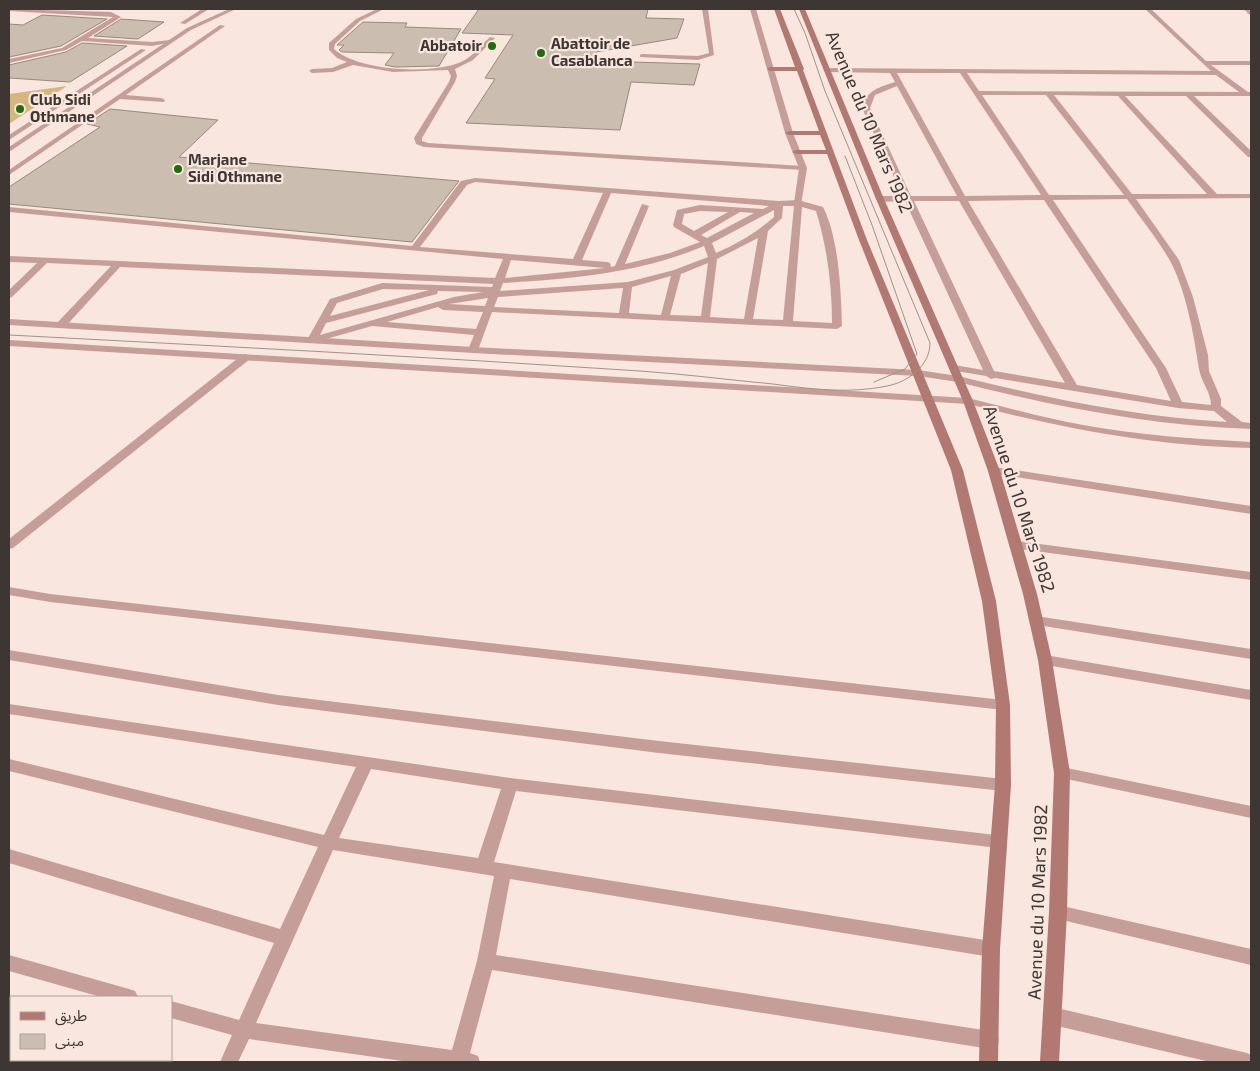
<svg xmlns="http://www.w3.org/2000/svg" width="1260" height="1071" viewBox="0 0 1260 1071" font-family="'Exo 2','Noto Sans Arabic',sans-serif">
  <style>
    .green { fill: #d4b77e }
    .building { fill: #cbbdb0; stroke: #978a7d }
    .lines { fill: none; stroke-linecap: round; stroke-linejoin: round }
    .service { fill: #c69e99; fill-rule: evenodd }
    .minor { fill: #c69e99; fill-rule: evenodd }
    .tertiary { fill: #c69e99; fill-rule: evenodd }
    .secondary { fill: #b17972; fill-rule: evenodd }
    .tram { stroke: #9f928c; stroke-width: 1 }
    .poi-dot { fill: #206d0e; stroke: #f9e6de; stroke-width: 2 }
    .labels { text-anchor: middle; stroke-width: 4.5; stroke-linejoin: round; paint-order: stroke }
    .far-poi-label { font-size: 15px; font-weight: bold; fill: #3d3633; stroke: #f9e6de; text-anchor: start }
    .street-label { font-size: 18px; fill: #3d3633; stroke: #f9e6de }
  </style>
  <rect width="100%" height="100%" fill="#f9e6de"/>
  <polygon class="green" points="67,86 9,124 9,94"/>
  <g class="building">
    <polygon points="479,9 648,9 646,18 684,19 677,38 596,52 597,61 700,64 694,85 631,82 620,130 466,123 495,79 485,78 513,35 462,33"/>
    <polygon points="42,15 107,19 61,46 9,57 9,24 23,25"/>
    <polygon points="121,19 164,22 138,39 94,36"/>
    <polygon points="363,22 407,23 405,27 461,29 439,66 395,67 385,65 394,53 342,52 339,50 344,45 337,45"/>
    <polygon points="82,43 127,46 70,82 9,78 9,65 66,52"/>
    <polygon points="110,109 218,120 179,157 459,181 412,242 9,204 9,187 100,127 87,124"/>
  </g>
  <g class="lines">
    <g class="service">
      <polygon points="9,9 111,12 121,17 88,38 152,42 170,40 173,42 152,46 82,41 66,50 9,63 9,59 62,48 113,17 9,11"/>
      <path d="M 377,9 L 384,9 L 360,21 L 335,44 L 334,49 C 358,71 431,75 461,62 C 473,57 481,45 490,37 L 495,38 L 473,60 L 455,69 L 457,76 L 455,82 L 422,138 L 422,141 L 428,143 L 803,166 L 807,168 L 803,170 L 424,147 L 416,144 L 414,138 L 449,82 L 451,76 L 448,70 L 393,72 L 353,65 L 333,72 L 312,73 L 309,71 L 312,69 L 332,68 L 347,62 L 337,58 L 329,50 L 329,43 L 356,19 Z"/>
      <polygon points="702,9 708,9 714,55 698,60 640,57 640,55 642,54 698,56 709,53"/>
      <polygon points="1251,11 1251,15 1247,13 1248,12"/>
      <polygon points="220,25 225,26 126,95 161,98 165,100 164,102 120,99 9,175 9,170"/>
      <path d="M 475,178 L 779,201 L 798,200 L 823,207 C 839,238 841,292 842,326 L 837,329 L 492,312 L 478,350 L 473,353 L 468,350 L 474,335 L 372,326 L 312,343 L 307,340 L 330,299 L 382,283 L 492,287 L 493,284 L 120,267 L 65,327 L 61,328 L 56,325 L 57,323 L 111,266 L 47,263 L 12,297 L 9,298 L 9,290 L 37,263 L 9,262 L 9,256 L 495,278 L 503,259 L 9,212 L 9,207 L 412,246 L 461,181 ZM 475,182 L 603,193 L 573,259 L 420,247 L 467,185 ZM 611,193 L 769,206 L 763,209 L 700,205 L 677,210 L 673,225 L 674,227 L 700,242 L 670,253 L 625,264 L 649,206 L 642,204 L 615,266 L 611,267 L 610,263 L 607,262 L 582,260 ZM 783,206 L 794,206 L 783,320 L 753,319 L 768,231 L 782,218 ZM 802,207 L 816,211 C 827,247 832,285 832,323 L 793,321 ZM 774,210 L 774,217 C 756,233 737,244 716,253 L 712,243 ZM 700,211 L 728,212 L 694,231 L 682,224 L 684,214 ZM 740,212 L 754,213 L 707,238 L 701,235 ZM 758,238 L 744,319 L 710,317 L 717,259 ZM 704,246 L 708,257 L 674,270 L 628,282 L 500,291 L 503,283 C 570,279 641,273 704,246 ZM 511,260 L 605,268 L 505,278 ZM 708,263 L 701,316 L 670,315 L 681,274 ZM 671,276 L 661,315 L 629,313 L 632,287 ZM 623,288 L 619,313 L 494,307 L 498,297 ZM 383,289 L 429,290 L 330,316 L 337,303 ZM 438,291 L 483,292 L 454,297 L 320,335 L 326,323 L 437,294 ZM 488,298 L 485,306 L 449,304 ZM 438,307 L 443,310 L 483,312 L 476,329 L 387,322 Z"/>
    </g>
    <g class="minor">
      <polygon points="202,9 209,9 185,24 180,23"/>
      <polygon points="229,9 236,9 191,30 9,152 9,147 187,28"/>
      <polygon points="750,9 756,9 793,133 807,168 801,205 794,203 799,168 785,133"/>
      <path d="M 1145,9 L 1151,9 L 1206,61 L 1251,61 L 1251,65 L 1211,65 L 1248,92 L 1251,92 L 1251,96 L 1194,96 L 1251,151 L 1251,157 L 1248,157 L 1186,96 L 1125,96 L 1217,194 L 1251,194 L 1251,198 L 1136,199 L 1179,260 L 1193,297 L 1208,355 L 1209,371 L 1221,399 L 1221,406 L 1242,422 L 1251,423 L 1251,429 C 1151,426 1052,406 954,381 L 953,379 L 954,377 L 958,376 C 1047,398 1136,417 1227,422 L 1214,411 L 1178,408 L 995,378 L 991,379 L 986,376 L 950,370 L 949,368 L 950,366 L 954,365 L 983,370 L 905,201 L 880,202 L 876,199 L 880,196 L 903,196 L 862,108 C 866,90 880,87 895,82 L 890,73 L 827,72 L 824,70 L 827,68 L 1211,71 ZM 897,73 L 960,73 L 1041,195 L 965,196 ZM 967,73 L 1216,75 L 1239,92 L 979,91 ZM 897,86 L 957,196 L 911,196 L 870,108 L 875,95 ZM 982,95 L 1046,95 L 1124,195 L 1049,195 ZM 1054,95 L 1118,96 L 1207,194 L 1132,194 ZM 1127,199 C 1141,219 1157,238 1169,259 C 1186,289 1194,336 1199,369 C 1201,382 1211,392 1211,405 L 1182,402 L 1166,368 L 1053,200 ZM 1044,200 L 1156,368 L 1171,401 L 1077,385 L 968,201 ZM 914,201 L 959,201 L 1065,383 L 994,371 Z"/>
      <polygon points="1243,9 1249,9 1251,15"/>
      <polygon points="141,49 146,50 9,140 9,135"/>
      <polygon points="246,354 251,357 250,359 13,548 9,549 9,539 242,355"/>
      <path d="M 968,398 C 1006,407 1044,418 1083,425 C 1139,435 1195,439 1251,442 L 1251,448 C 1151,446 1061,428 964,403 L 963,401 L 964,399 Z"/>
      <polygon points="994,467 1251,506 1251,514 990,473 988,471"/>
      <polygon points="1017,541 1251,572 1251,580 1013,548 1011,545 1013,542"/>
      <polygon points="9,587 50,594 1003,700 1008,701 1010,705 1008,709 1003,710 50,602 9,595"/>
      <polygon points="1036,616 1251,649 1251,659 1031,624 1029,621 1031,618"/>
      <polygon points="9,650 278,695 659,741 1003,779 1009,781 1011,785 1009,789 1003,791 659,753 278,705 9,660"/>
      <polygon points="1045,655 1251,690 1251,700 1040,664 1038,660 1040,656"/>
      <path d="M 9,704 L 510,778 L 1004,836 L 1006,841 L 1004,846 L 998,848 L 516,791 L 494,862 L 991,941 L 997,943 L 1000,949 L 997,955 L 991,957 L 510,879 L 496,955 L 990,1031 L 997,1034 L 999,1040 L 997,1046 L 990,1049 L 492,970 L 470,1053 L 478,1056 L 480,1062 L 409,1062 L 249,1039 L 238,1062 L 220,1062 L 232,1035 L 171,1018 L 171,1001 L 239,1020 L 274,943 L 9,863 L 9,849 L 280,929 L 318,847 L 9,771 L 9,759 L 324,835 L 356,767 L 9,714 ZM 371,769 L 501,789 L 478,858 L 339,838 ZM 333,850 L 494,876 L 477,961 L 452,1050 L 256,1023 Z"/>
      <polygon points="1062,767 1251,806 1251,818 1057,777 1054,773 1057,769"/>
      <polygon points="1058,905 1251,949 1251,965 1058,919 1052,917 1049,912 1052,907"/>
      <polygon points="9,955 129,989 135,991 138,997 101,997 9,971"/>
      <polygon points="1053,1007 1247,1053 1251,1055 1251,1062 1210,1062 1053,1025 1046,1022 1044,1016 1046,1010"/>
      <polygon points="9,1021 11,1022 11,1040 9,1039"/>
      <polygon points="81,1060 106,1060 107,1062 81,1062"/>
    </g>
    <g class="tertiary">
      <polygon points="9,319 473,347 918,370 958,376 963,379 958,382 918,376 473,353 9,325"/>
      <polygon points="9,340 968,398 973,401 968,404 9,346"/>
    </g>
    <g class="secondary">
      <polygon points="774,9 780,9 804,69 803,70 867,240 963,470 996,601 1010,705 1011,785 1000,949 998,1062 979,1062 982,949 995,785 996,705 982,601 951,470 859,240 827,154 796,154 792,152 796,150 826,150 820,135 789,135 785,133 789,131 819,131 797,71 770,71 767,69 770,67 795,67"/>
      <polygon points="799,9 805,9 884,199 973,401 1000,471 1037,594 1052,660 1070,773 1067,912 1059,1062 1040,1062 1049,912 1054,773 1038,660 1023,594 988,471 963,401 876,199"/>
    </g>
    <g class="tram">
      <polyline points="845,156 872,225 917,354 905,369 874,382"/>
      <path d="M 9,335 C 219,346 430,357 640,371 C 685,374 729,380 773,384 C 810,389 849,394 887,386 C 908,382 930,366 930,343 L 825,91 L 805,33 L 794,9"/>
    </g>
  </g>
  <g class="poi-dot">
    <circle cx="492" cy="46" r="5"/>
    <circle cx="541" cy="53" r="5"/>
    <circle cx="20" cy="109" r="5"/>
    <circle cx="178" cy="169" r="5"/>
  </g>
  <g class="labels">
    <g class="far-poi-label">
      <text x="551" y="49">Abattoir de<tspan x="551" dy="17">Casablanca</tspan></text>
      <text x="482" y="51" text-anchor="end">Abbatoir</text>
      <text x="30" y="105">Club Sidi<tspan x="30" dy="17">Othmane</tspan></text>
      <text x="188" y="165">Marjane<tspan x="188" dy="17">Sidi Othmane</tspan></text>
    </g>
    <g class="street-label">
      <text transform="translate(869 122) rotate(67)" y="6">Avenue du 10 Mars 1982</text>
      <text transform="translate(1019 499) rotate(72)" y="6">Avenue du 10 Mars 1982</text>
      <text transform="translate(1038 902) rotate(-88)" y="6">Avenue du 10 Mars 1982</text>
    </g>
  </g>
  <rect width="1260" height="1071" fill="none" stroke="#3d3633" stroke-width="20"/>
  <rect x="10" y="996" width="162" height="65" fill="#f9e6de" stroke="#aea09a"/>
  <rect x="20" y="1012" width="25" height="8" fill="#b17972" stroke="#aea09a"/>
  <text x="55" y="1021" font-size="15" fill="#3d3633">طريق</text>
  <rect x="20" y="1034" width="25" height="15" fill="#cbbdb0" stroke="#aea09a"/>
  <text x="55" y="1046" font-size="15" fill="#3d3633">مبنى</text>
</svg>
